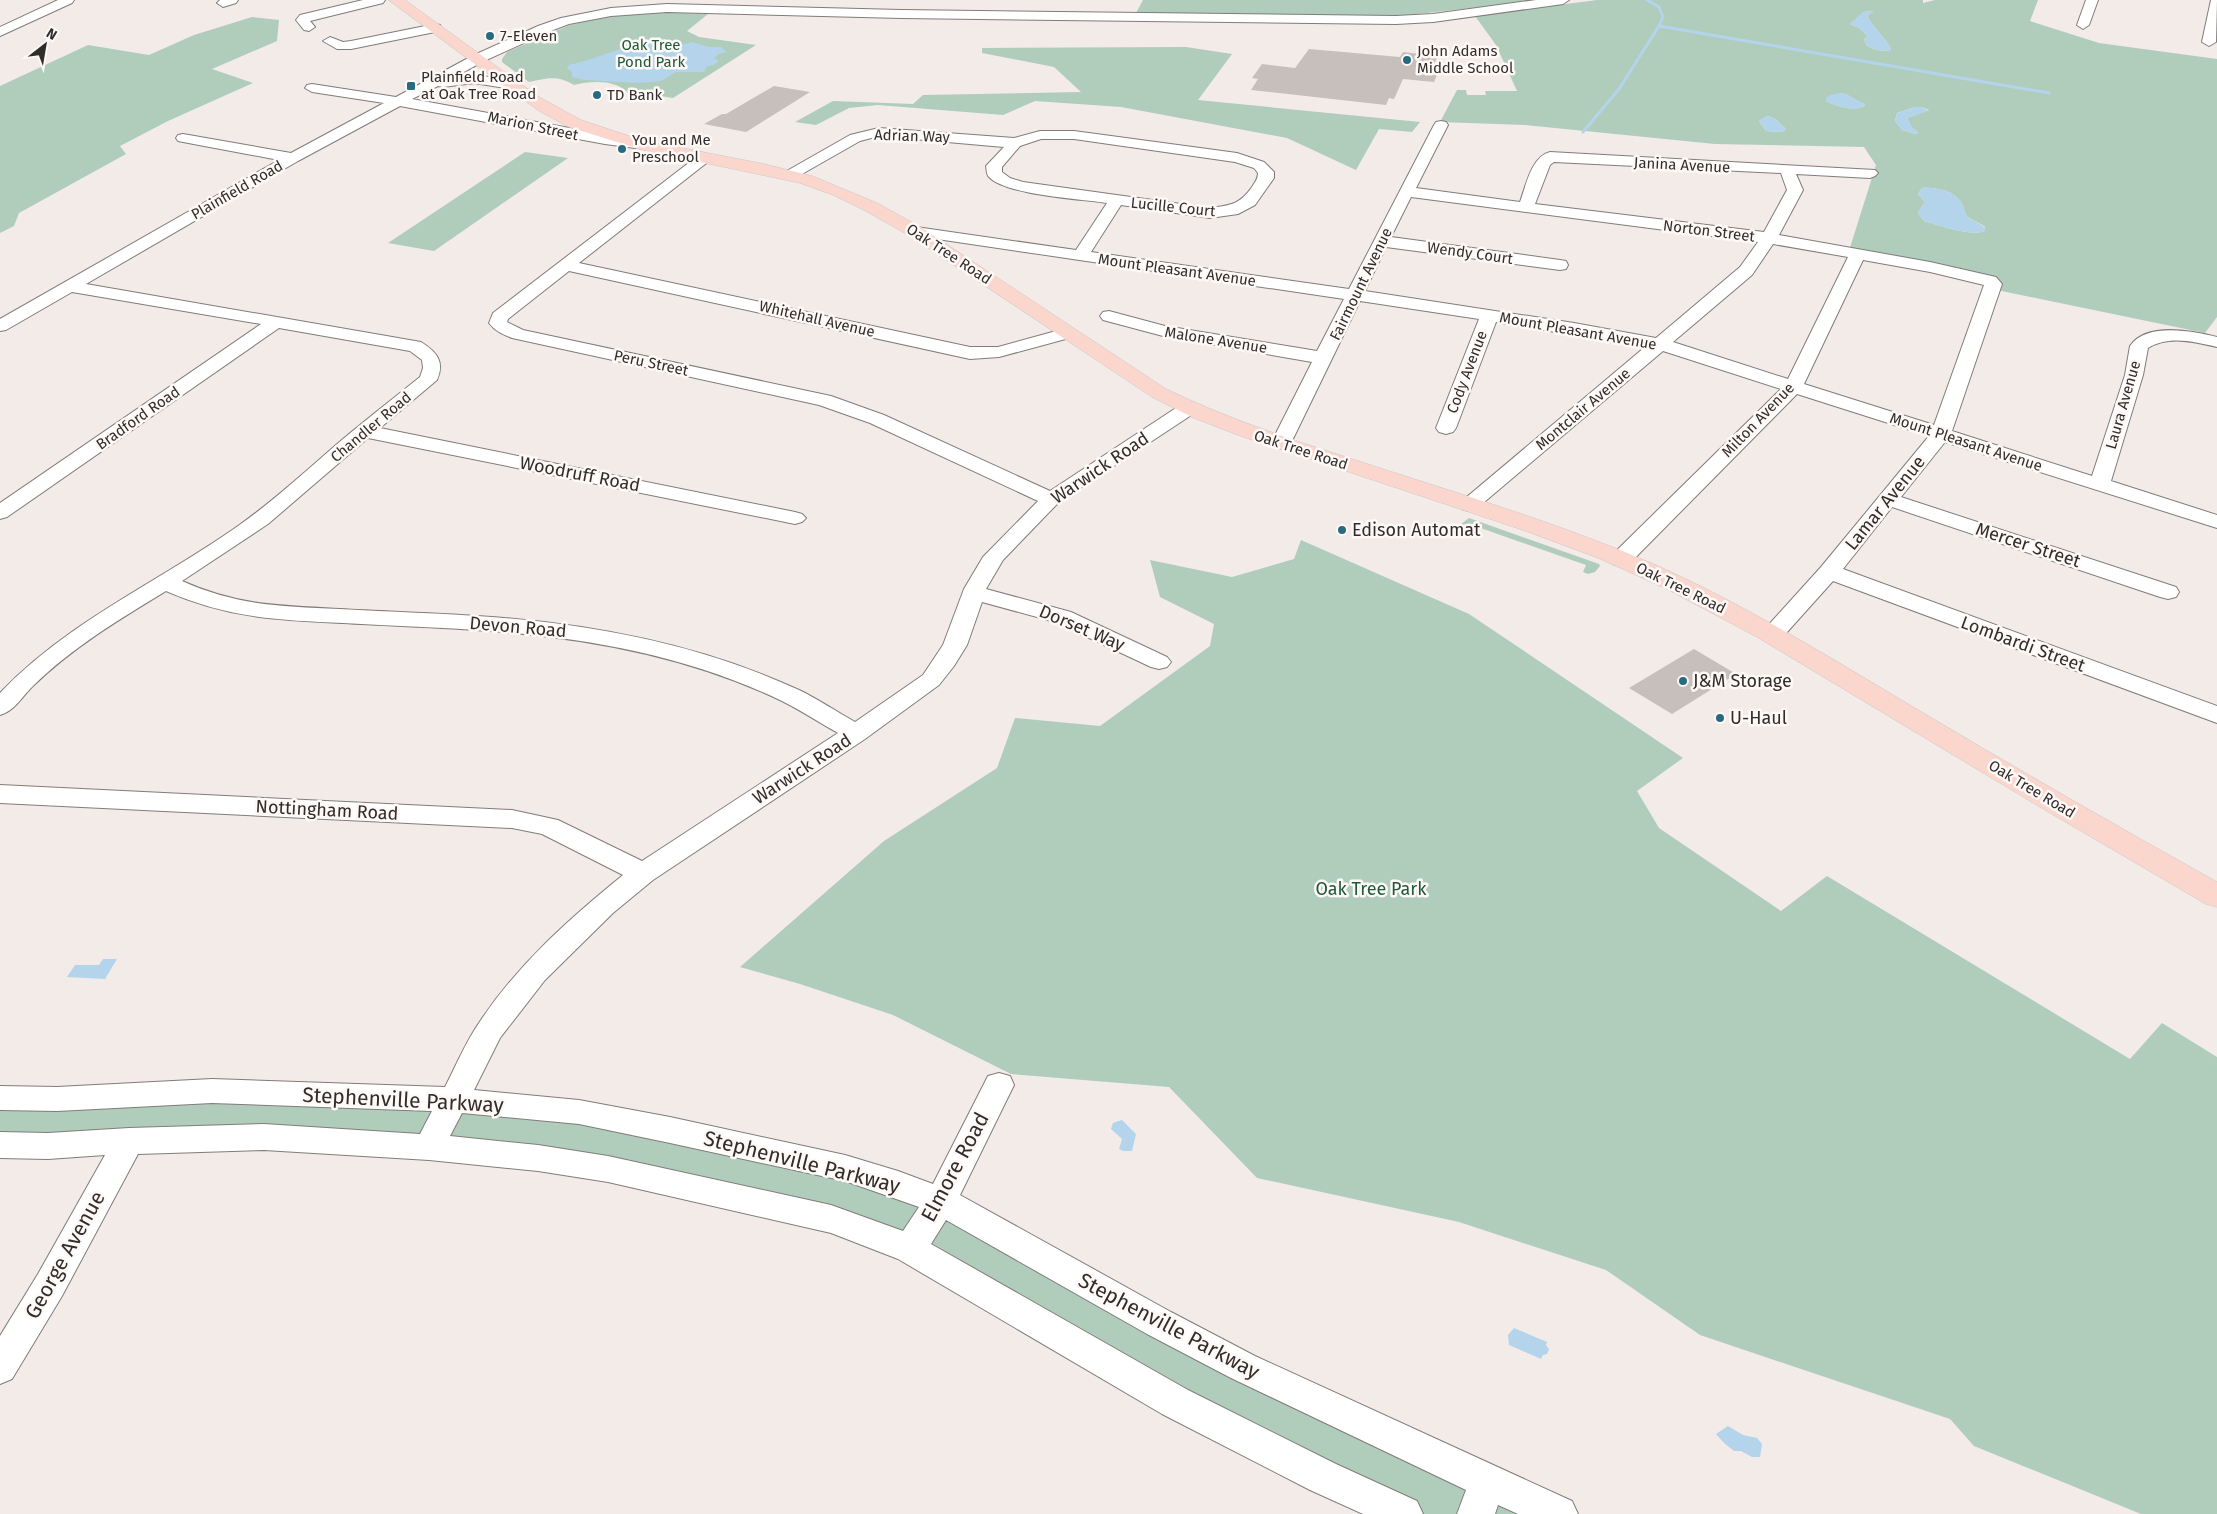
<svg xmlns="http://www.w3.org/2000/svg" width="2217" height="1514" viewBox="0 0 2217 1514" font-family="'Fira Sans',sans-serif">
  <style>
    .green { fill: #b0cdbb; fill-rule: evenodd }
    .water { fill: #b4d4ec }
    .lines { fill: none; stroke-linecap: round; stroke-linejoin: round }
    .stream { stroke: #b4d4ec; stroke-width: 3 }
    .building { fill: #c6bfbc }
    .minor-casing { stroke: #827c79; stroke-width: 2 }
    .major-casing { stroke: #c9c9c8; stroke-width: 1 }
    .minor { fill: #fff; fill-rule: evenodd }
    .major { fill: #fbd6cd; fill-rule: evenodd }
    .poi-dot { fill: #296b7e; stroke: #fef8f6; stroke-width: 2 }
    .labels { text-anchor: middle; stroke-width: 5; stroke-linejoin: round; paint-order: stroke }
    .far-poi-label { font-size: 15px; fill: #302e2d; stroke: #fef8f6; text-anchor: start }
    .far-park-label { font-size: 15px; fill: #1f593c; stroke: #fef8f6 }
    .far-street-label { font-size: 15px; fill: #302e2d; stroke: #fef8f6 }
    .street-label { font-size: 18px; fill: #302e2d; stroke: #fef8f6 }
    .poi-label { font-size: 18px; fill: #302e2d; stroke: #fef8f6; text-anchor: start }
    .park-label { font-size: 18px; fill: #1f593c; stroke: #fef8f6 }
    .near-street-label { font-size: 21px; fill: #302e2d; stroke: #fef8f6 }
  </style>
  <rect width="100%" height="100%" fill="#f2ebe8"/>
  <g class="green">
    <polygon points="1143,0 1530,0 1532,1 1391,17 1136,13"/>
    <path d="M 1597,0 L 1923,0 L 1923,3 L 1935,0 L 2038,0 L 2030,21 L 2099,43 L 2217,59 L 2217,317 L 2205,333 L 1992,289 L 1994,282 L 1848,254 L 1876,165 L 1864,147 L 1715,144 L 1525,125 L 1440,122 L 1457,90 L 1466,90 L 1467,95 L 1486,95 L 1485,91 L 1517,91 L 1496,45 L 1475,16 ZM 1867,11 L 1873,12 L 1867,15 C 1872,28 1885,36 1891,49 L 1889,51 L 1877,50 L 1867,46 L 1864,39 L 1868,36 L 1859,28 L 1850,24 C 1856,20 1860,13 1867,11 ZM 1840,93 C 1850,94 1855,101 1865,104 L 1864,106 C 1854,112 1836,106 1826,101 L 1826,98 ZM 1915,107 L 1921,107 L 1929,110 L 1907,118 L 1912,128 L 1918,132 L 1916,134 L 1902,130 L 1895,121 L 1897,113 ZM 1767,116 L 1774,118 L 1786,129 L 1782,132 L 1766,131 L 1759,121 ZM 1922,188 C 1936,187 1957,191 1963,206 C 1965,211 1964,213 1968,217 C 1973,221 1980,223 1985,227 L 1985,231 C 1971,237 1938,225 1924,221 L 1918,213 L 1925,202 L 1918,194 Z"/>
    <path d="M 657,12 L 708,14 L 687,31 L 699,37 L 756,45 L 673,98 L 636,92 L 628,93 C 615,79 591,81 574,85 C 557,75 548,78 529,82 L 502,62 L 502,59 L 507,52 L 570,25 L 609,16 Z"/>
    <polygon points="252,17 279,20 277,41 212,69 253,83 168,121 120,146 126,154 19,213 14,226 0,233 0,86 88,45 149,55 194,35"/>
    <polygon points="1186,47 1232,54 1198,100 1420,122 1412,132 1379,129 1356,170 1287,138 1121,107 1035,101 1003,115 878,105 849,108 816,125 795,122 833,101 913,104 923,95 1081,92 1054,67 982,53 982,48"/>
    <polygon points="525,152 568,158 434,251 388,243"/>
    <polygon points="1469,518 1599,564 1600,566 1595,572 1588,574 1583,572 1586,565 1472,525 1466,530 1462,529 1460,525"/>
    <polygon points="1301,540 1469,614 1683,758 1637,791 1659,828 1781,911 1827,876 2130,1059 2162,1023 2217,1057 2217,1514 2141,1514 1974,1446 1950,1419 1700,1335 1606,1270 1459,1222 1257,1178 1169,1087 1011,1074 893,1015 800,984 740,967 884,841 997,768 1015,718 1100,726 1210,646 1214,624 1160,597 1150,560 1232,577 1294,559"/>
    <polygon points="0,1098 428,1098 845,1168 1559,1514 1404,1514 870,1232 429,1147 0,1145"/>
  </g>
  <g class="water">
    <path d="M 1867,11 L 1874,12 L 1867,15 C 1872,28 1885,36 1891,49 L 1889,51 L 1877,50 L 1867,46 L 1864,39 L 1868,36 L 1859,28 L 1849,24 C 1856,20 1859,13 1867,11 Z"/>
    <path d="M 691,42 L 709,47 L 721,47 L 727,52 L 719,54 L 714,58 L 719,61 L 714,65 L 707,66 L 704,72 L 676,72 L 661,81 L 638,83 L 584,80 L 572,77 L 572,72 L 567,68 L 569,65 C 598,59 626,43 657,43 C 670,43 679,48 691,42 Z"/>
    <path d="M 1840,93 C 1850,94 1856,101 1865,104 C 1858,114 1836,106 1826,101 L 1826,98 L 1830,95 Z"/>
    <polygon points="1915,107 1921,107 1929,111 1907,118 1912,127 1918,132 1916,134 1902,130 1895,121 1897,113"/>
    <polygon points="1767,116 1774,118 1786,129 1782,132 1766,131 1759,121"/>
    <path d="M 1922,188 C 1936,187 1957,191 1963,206 C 1965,211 1964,213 1968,217 C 1973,221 1980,223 1985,228 L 1985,231 C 1971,237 1938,225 1924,221 L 1918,213 L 1925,202 L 1918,194 Z"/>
    <polygon points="103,959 117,959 105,979 67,977 75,965 99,965"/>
    <polygon points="1122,1120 1136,1134 1132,1151 1123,1151 1119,1149 1122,1139 1111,1129 1113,1123"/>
    <polygon points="1514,1328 1547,1342 1546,1345 1549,1349 1547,1354 1543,1355 1541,1359 1509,1345 1508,1335"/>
    <polygon points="1728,1426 1743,1435 1757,1438 1762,1444 1760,1457 1752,1457 1741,1451 1734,1451 1724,1443 1716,1434"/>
  </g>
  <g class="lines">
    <g class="stream">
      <polyline points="1659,26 2049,93"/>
      <polyline points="1583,132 1619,89 1659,26 1663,17 1659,7 1647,0"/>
    </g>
  </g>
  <g class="building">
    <polygon points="1309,49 1400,57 1403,52 1438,56 1433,66 1440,67 1434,82 1403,79 1394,99 1389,98 1386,105 1251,90 1258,79 1252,78 1262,64 1295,68"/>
    <polygon points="774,86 810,92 746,132 704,124 722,114 726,114"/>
    <polygon points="1694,649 1736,674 1672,714 1629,688"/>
  </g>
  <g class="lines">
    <g class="minor-casing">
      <g id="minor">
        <polygon points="58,0 74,0 72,3 0,36 0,27"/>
        <polygon points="220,0 238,0 236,3 223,7 217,3"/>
        <polygon points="363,0 385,0 383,3 310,21 315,27 309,31 304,30 296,20 300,15"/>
        <path d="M 1536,0 L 1569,0 L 1563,4 L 1433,22 L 1396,24 L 901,18 L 667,12 L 611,16 L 569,24 L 548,32 L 482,62 L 453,78 C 467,76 510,74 519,85 L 517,88 L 512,89 L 474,83 L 443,87 L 438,86 L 412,99 L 635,140 L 640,141 L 642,144 L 640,147 L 635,148 L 605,144 L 400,106 L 298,161 L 86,284 L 421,342 C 437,352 445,362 437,380 L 380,428 L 795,512 L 802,514 L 806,518 L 802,522 L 795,524 L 368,438 L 268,524 L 182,581 C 238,606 281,606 340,609 C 391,612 441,613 492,617 C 597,625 702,645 799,690 C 818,699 837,712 855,722 L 923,675 L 943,645 L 964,589 L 983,557 L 1038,501 L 870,423 L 819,405 L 512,338 C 502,334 495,331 489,323 L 493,313 L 699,155 L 709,155 L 712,158 L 709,161 L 579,263 L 970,347 L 998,347 L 1067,328 L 1073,329 L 1076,333 L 1073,337 L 999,357 L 970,359 L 569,271 L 508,319 L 507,322 L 523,330 L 831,396 L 884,415 L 1050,491 L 1182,404 L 1189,402 L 1196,404 L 1199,408 L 1196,412 L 1058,503 L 1003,560 L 986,589 L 1071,612 L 1167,657 L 1171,662 L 1167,667 L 1159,669 L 1151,667 L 1055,622 L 982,602 L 967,645 L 954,666 L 939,685 L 865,739 L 653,880 L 613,913 L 545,980 L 500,1038 L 474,1090 L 579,1100 L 670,1117 L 845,1155 L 898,1171 L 933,1184 L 988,1076 L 999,1073 L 1010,1076 L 1014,1085 L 960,1195 L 1171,1312 L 1255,1356 L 1572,1501 L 1578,1514 L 1518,1514 L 1498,1505 L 1495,1514 L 1457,1514 L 1466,1490 L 1231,1378 L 1147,1334 L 946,1220 L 931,1244 L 1188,1390 L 1336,1464 L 1417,1501 L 1423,1514 L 1363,1514 L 1310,1490 L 1162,1414 L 898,1259 L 831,1233 L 608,1182 L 538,1171 L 429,1160 L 264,1150 L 138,1154 L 62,1296 L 12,1379 L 0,1384 L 0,1336 L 38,1274 L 105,1155 L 48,1159 L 0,1158 L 0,1132 L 48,1133 L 129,1128 L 264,1124 L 420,1134 L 432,1111 L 212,1103 L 57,1111 L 0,1110 L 0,1086 L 57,1087 L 212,1079 L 445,1087 C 456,1066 465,1043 479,1023 C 517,965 570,918 623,875 L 542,834 L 512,828 L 0,803 L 0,785 L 512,810 L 558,820 L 642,861 L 838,733 C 820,723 802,711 782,701 C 691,657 591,638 490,631 C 441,627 392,626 343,623 C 277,620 228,618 166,591 C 120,619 73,647 34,685 C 23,695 15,711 0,715 L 0,693 C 68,621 159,582 238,526 C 275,500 309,468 343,439 C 368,418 394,398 420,377 L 423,368 L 422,360 L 410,351 L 279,328 L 7,517 L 0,519 L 0,503 L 261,324 L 72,292 L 6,330 L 0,331 L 0,319 L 279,160 L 183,142 L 178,141 L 176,138 L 178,135 L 183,134 L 291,153 L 384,103 L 312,92 L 305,88 L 307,85 L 312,84 L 396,97 L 472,56 L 538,26 L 561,18 L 611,8 L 667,4 L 901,10 L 1396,16 L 1433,14 ZM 462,1113 L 579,1124 L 670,1143 L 845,1181 L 919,1207 L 903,1231 L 831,1205 L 608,1156 L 538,1145 L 450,1136 Z"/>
        <polygon points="2086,0 2098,0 2089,25 2083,29 2077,25"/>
        <polygon points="2211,0 2217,0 2216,42 2209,46 2202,42"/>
        <polygon points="435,24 440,25 441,28 440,31 351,49 337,49 323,41 330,37 343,42 351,41"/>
        <path d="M 1441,121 L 1446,122 L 1448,125 L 1416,188 L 1520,202 C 1526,186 1531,157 1550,152 L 1875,170 L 1878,173 L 1875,176 L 1870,178 L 1796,174 L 1803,190 L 1779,235 L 1930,262 L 1996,277 L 2002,284 L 1952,431 L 2092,476 L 2125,375 L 2130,346 C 2146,322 2193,331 2217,337 L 2217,347 C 2195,342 2169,335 2148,348 L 2143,375 L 2111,481 L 2217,515 L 2217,528 L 1945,442 L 1901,497 L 2176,587 L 2179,592 L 2176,597 L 2168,599 L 2160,597 L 1892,507 L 1843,569 L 2217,706 L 2217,723 L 1833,581 L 1780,640 L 1772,642 L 1764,640 L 1761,635 L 1764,630 L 1821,567 L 1929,436 L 1797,394 L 1629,564 L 1621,566 L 1613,564 L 1610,559 L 1613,554 L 1781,389 L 1663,351 L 1476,509 L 1469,511 L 1462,509 L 1459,505 L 1462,501 L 1645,347 L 1496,322 L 1456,428 L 1453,432 L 1446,434 L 1439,432 L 1436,428 L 1479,319 L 1360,301 L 1291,443 L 1288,447 L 1281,449 L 1274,447 L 1271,443 L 1312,362 L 1163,336 L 1103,320 L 1100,316 L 1103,312 L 1109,311 L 1165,326 L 1317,351 L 1344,299 L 910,235 L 908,232 L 910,229 L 916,227 L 1076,250 L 1107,203 C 1081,199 1006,195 989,177 C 986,174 987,170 986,166 L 1004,147 L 879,136 L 860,141 L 795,178 L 785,178 L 782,175 L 785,172 L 850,135 L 879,128 L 1014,138 L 1040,131 L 1074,131 L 1237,153 L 1264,162 L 1274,172 L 1274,178 L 1255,205 L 1238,214 L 1210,218 L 1121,205 L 1091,252 L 1349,289 L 1434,125 L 1436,122 ZM 1041,139 L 1074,139 L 1235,162 L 1254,168 L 1258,173 C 1258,179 1255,182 1252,187 C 1239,205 1231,205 1210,208 L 1023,182 L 1010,178 L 1002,172 L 1002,167 L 1020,146 ZM 1554,162 L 1781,173 L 1787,190 L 1764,232 L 1535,204 L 1550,165 ZM 1411,197 L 1758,242 L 1740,267 L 1656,338 L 1574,323 L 1365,291 L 1386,247 L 1560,270 L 1566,269 L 1568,265 L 1566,261 L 1560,260 L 1391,237 ZM 1773,244 L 1848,257 L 1788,379 L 1673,342 L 1752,275 ZM 1863,260 L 1930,272 L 1984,285 L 1934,425 L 1804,384 Z"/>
      </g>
    </g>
    <g class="major-casing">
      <path id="major" d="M 389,0 L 405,0 L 539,97 L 581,120 L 641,140 L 764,164 L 812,176 L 877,203 L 922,228 L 1166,389 C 1226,418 1289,439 1352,459 C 1452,492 1554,521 1651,563 C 1740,602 1824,654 1908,704 C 2010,765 2113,824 2217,882 L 2217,907 L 2206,904 L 2040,807 L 1757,637 L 1665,588 L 1596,557 L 1520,529 L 1238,435 L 1194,418 L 1152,397 L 910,236 L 864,210 L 833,195 L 800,183 L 639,149 L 569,127 L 541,112 L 515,94 Z"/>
    </g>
    <use href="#minor" class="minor"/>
    <use href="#major" class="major"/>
  </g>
  <g class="poi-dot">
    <circle cx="490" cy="36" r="5"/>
    <circle cx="1407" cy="60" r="5"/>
    <rect x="406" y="81" width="10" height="10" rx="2.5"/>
    <circle cx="597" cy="95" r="5"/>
    <circle cx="622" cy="149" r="5"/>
    <circle cx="1342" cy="530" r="5"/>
    <circle cx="1683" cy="681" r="5"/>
    <circle cx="1720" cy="718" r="5"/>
  </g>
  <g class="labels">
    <g class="far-poi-label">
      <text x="500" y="41">7-Eleven</text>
      <text x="1417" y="56">John Adams<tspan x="1417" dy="17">Middle School</tspan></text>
      <text x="421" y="82">Plainfield Road<tspan x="421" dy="17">at Oak Tree Road</tspan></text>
      <text x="607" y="100">TD Bank</text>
      <text x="632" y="145">You and Me<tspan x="632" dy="17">Preschool</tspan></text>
    </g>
    <g class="far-park-label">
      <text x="651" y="50">Oak Tree<tspan x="651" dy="17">Pond Park</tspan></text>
    </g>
    <g class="far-street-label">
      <text transform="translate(533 126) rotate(12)" y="5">Marion Street</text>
      <text transform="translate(912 136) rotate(2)" y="5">Adrian Way</text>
      <text transform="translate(1682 165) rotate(3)" y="5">Janina Avenue</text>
      <text transform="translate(237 190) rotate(-30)" y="5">Plainfield Road</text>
      <text transform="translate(1173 207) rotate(6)" y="5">Lucille Court</text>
      <text transform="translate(1709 231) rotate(7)" y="5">Norton Street</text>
      <text transform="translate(1470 253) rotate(8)" y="5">Wendy Court</text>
      <text transform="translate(949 254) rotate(33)" y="5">Oak Tree Road</text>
      <text transform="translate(1177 270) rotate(8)" y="5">Mount Pleasant Avenue</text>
      <text transform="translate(1361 284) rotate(-64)" y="5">Fairmount Avenue</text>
      <text transform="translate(817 319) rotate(13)" y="5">Whitehall Avenue</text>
      <text transform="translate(1578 331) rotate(10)" y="5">Mount Pleasant Avenue</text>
      <text transform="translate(1216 340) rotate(9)" y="5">Malone Avenue</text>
      <text transform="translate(651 363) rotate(12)" y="5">Peru Street</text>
      <text transform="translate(1467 372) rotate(-69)" y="5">Cody Avenue</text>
      <text transform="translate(2123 405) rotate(-74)" y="5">Laura Avenue</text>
      <text transform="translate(1583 409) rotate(-40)" y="5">Montclair Avenue</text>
      <text transform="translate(138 418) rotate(-35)" y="5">Bradford Road</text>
      <text transform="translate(1758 420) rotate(-46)" y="5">Milton Avenue</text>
      <text transform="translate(371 427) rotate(-40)" y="5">Chandler Road</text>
      <text transform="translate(1966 442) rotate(18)" y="5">Mount Pleasant Avenue</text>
      <text transform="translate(1301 450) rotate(18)" y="5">Oak Tree Road</text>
      <text transform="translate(1681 588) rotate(26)" y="5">Oak Tree Road</text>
      <text transform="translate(2032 789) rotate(31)" y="5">Oak Tree Road</text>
    </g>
    <g class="street-label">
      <text transform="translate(1100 468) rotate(-34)" y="6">Warwick Road</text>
      <text transform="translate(580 474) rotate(11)" y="6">Woodruff Road</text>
      <text transform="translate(1885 503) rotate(-51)" y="6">Lamar Avenue</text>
      <text transform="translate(2028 545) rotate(18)" y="6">Mercer Street</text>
      <text transform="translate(518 627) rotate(5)" y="6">Devon Road</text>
      <text transform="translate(1082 628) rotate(23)" y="6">Dorset Way</text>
      <text transform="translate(2023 644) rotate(20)" y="6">Lombardi Street</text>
      <text transform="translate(802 769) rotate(-33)" y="6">Warwick Road</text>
      <text transform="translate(327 810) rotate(3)" y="6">Nottingham Road</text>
    </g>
    <g class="poi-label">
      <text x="1352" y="536">Edison Automat</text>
      <text x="1693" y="687">J&amp;M Storage</text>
      <text x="1730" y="724">U-Haul</text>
    </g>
    <g class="park-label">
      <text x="1371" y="895">Oak Tree Park</text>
    </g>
    <g class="near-street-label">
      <text transform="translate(403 1100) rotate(3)" y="7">Stephenville Parkway</text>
      <text transform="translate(802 1162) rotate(14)" y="7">Stephenville Parkway</text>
      <text transform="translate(955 1167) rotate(-62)" y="7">Elmore Road</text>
      <text transform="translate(65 1255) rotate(-61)" y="7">George Avenue</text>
      <text transform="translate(1169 1326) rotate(28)" y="7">Stephenville Parkway</text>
    </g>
  </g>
  <g transform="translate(45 45) rotate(31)" stroke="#fef8f6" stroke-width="4" paint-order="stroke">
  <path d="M0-4L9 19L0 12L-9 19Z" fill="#302e2d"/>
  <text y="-8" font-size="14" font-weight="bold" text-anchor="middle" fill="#302e2d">N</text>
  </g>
</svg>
